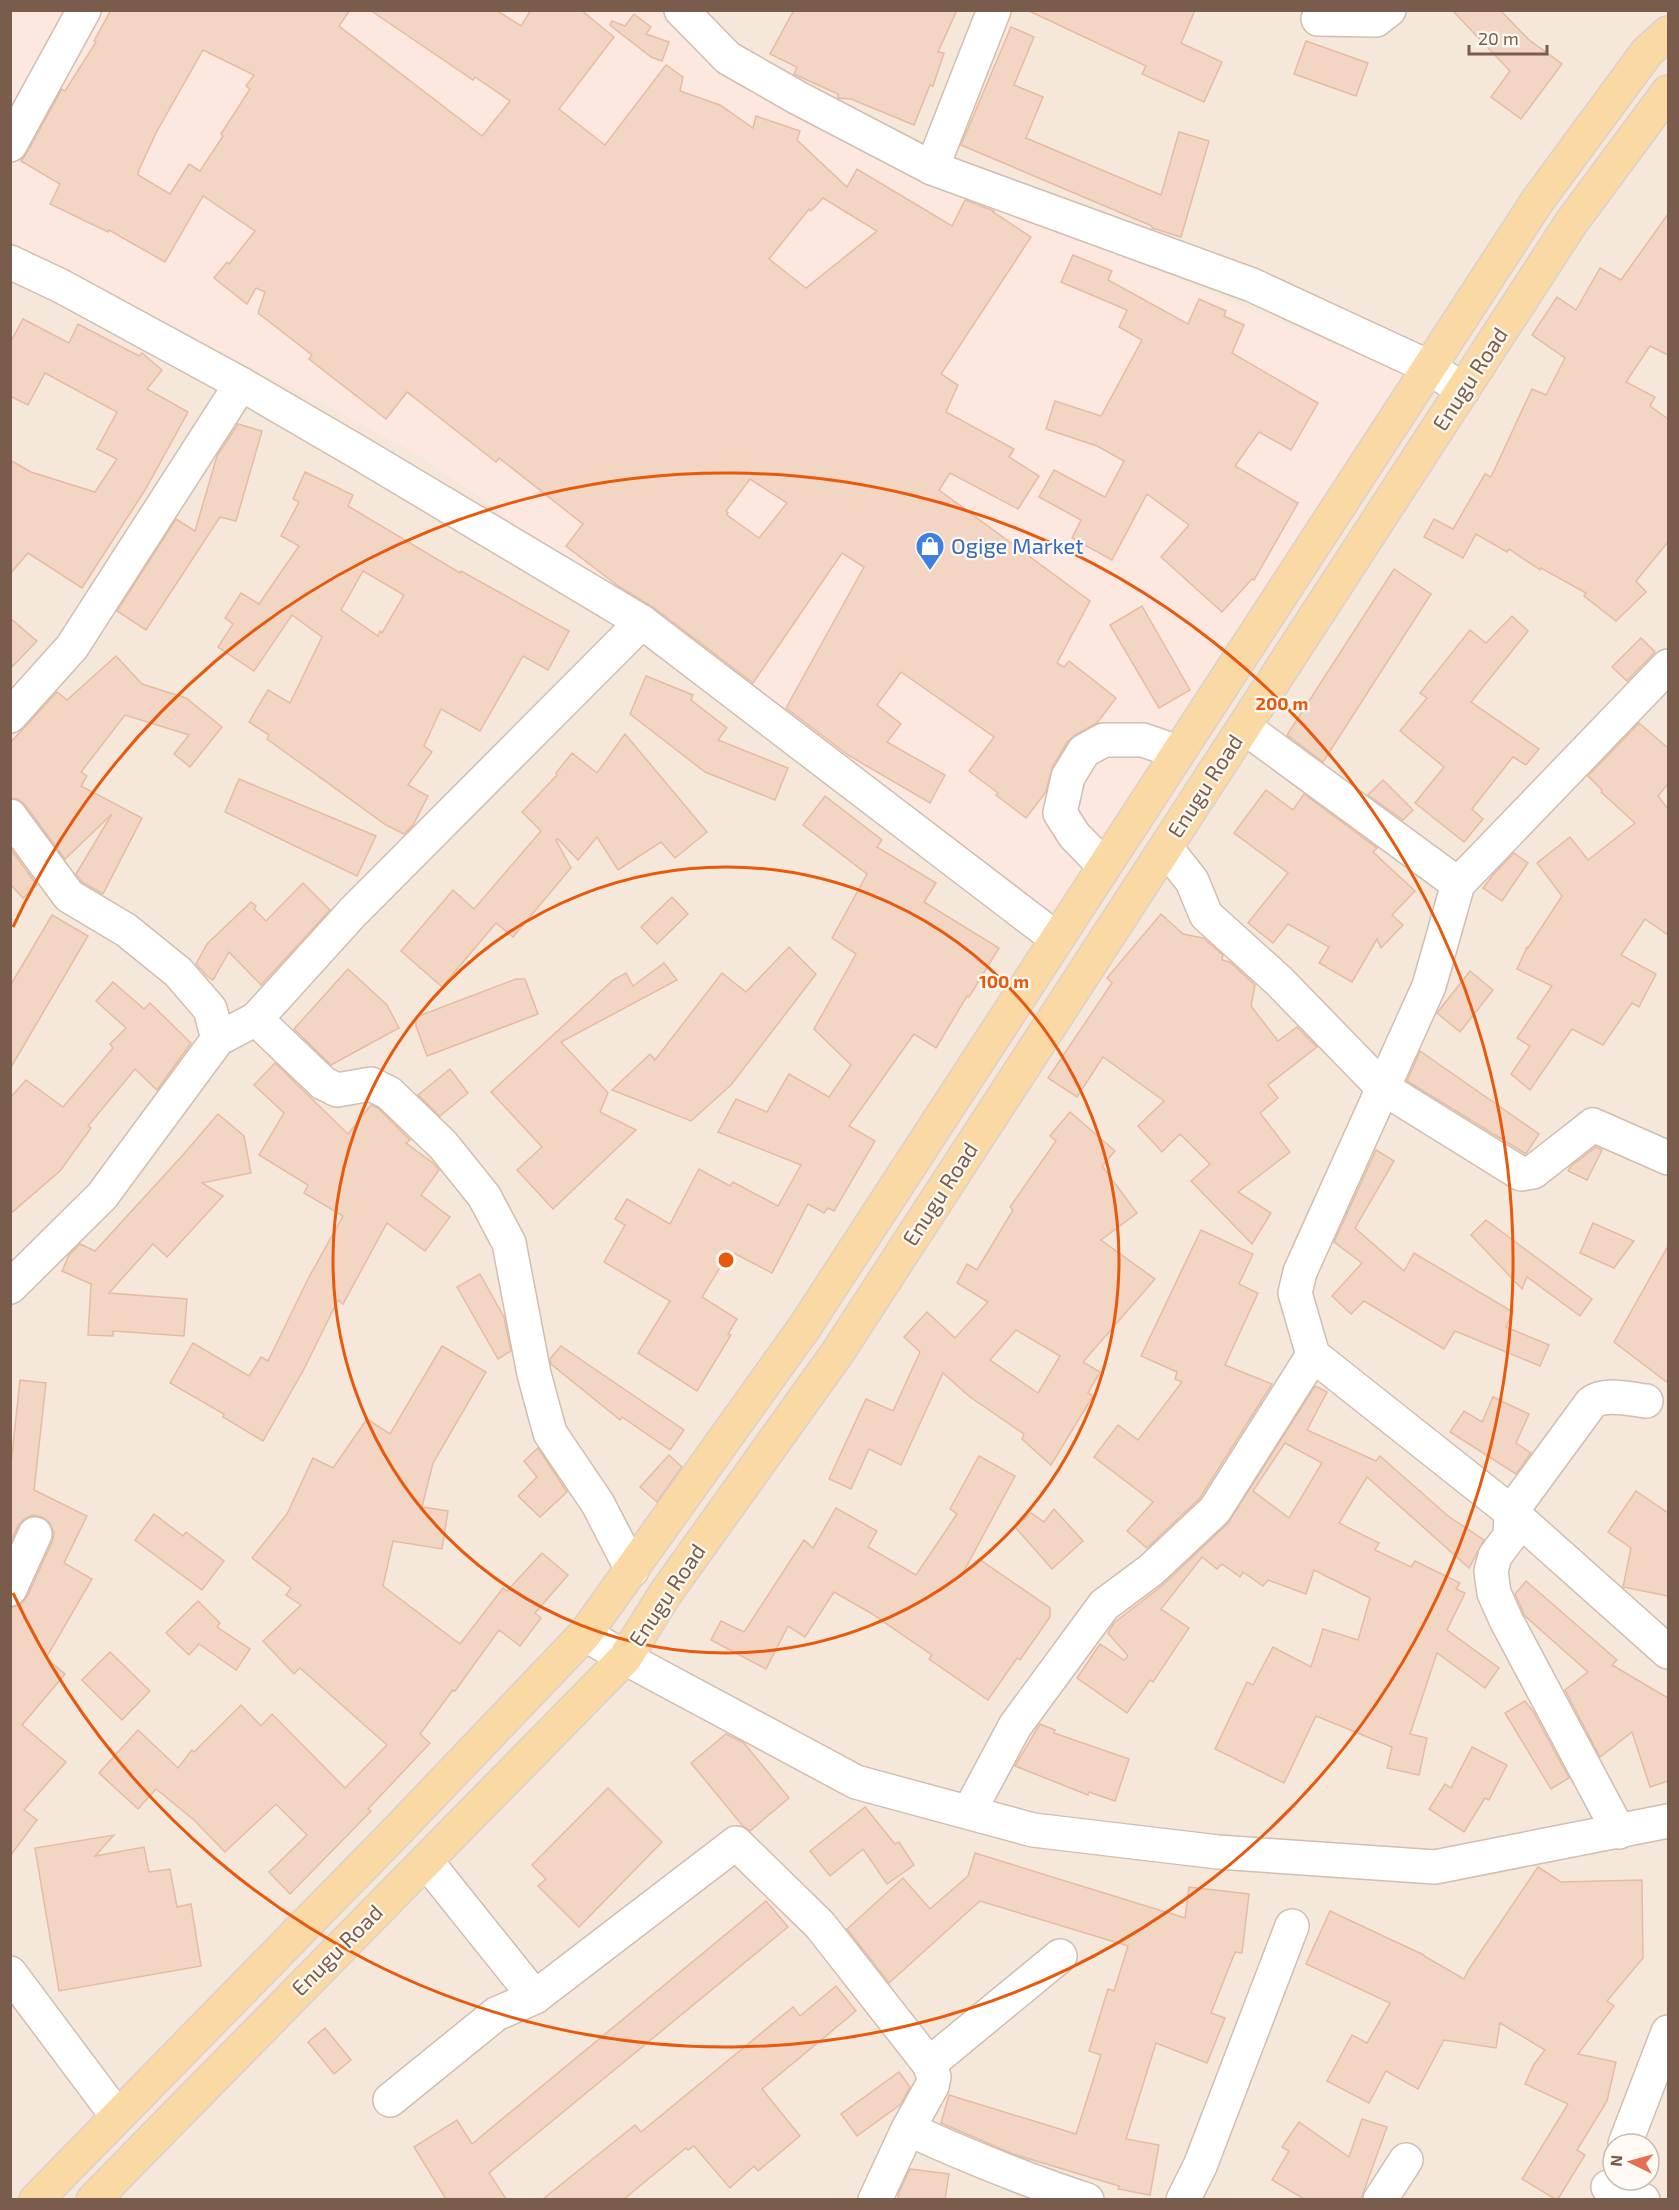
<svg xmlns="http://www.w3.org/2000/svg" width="1679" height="2210" viewBox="0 0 1679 2210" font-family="'Exo 2',sans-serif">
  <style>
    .residential { fill: #f5e8da; fill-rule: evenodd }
    .commercial { fill: #fde8e0 }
    .building { fill: #f3d5c3; stroke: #e6bba3; stroke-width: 1.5; fill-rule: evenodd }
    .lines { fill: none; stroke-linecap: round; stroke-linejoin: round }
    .minor-casing { stroke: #d1beb0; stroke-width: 36 }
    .major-casing { stroke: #dad1cd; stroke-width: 36 }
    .minor { stroke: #fff; stroke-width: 33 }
    .major { stroke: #fbd9a5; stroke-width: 33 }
    .ring { fill: none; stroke: #e8590c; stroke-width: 3 }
    .labels { text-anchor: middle; stroke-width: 4.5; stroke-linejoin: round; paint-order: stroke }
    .street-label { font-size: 22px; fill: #7a5c4d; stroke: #fffaf3 }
    .shop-label { font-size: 22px; fill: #366cbe; stroke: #fffaf3; text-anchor: start }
    .centre { fill: #e8590c; stroke: #fffaf3; stroke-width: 3 }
    .ring-label { font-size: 18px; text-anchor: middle; font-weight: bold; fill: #e8590c; stroke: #fffaf3; stroke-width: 4.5; stroke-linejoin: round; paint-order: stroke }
  </style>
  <rect width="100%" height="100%" fill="#fdf6ec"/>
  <path class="residential" d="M 11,11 L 1668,11 L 1668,2199 L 11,2200 ZM 1613,2144 L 1649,2144 L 1649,2180 L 1613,2180 Z"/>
  <polygon class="commercial" points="10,11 655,11 721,76 925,174 1403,373 1053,914 756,691 416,453 11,241"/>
  <g class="building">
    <path d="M 111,10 L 350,10 L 339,26 L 482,136 L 510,101 L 475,77 L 473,80 L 370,10 L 496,10 L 521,26 L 531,10 L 581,10 L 614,37 L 559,109 L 605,145 L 666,65 L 683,77 L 680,91 L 720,105 L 753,128 L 756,116 L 800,131 L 797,140 L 847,187 L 857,169 L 952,226 L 965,200 L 994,211 L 993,212 L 1031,237 L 941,374 L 958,385 L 946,412 L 1014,449 L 1009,457 L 1039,476 L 1018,509 L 950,473 L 939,490 L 1090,601 L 1057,663 L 1064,667 L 1069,661 L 1116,698 L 1097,723 L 1075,735 L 1068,741 L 1052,768 L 1046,792 L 1026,818 L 996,795 L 998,793 L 969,771 L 994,737 L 901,672 L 877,705 L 901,724 L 887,742 L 945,775 L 930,803 L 848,755 L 786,708 L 864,567 L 842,553 L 753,683 L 653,607 L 618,586 L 566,546 L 583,524 L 499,458 L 496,462 L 407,392 L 386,419 L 309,359 L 312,355 L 258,313 L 265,292 L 256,288 L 247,304 L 214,278 L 227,262 L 229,264 L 255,231 L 203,196 L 165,262 L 109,230 L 108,232 L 50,204 L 60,184 L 21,161 L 26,154 L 62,89 L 65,91 L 96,42 L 94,41 ZM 203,50 L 254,75 L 246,86 L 250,89 L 221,134 L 223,136 L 200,171 L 189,164 L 170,194 L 138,175 L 139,170 L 156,133 ZM 823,198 L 877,231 L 806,288 L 769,259 L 809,209 L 811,211 ZM 750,479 L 787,503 L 759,538 L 727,515 L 728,513 L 726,511 Z"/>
    <polygon points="794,10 957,10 938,52 944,53 933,86 930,85 914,125 851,99 838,98 838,94 794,74 797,67 770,54"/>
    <polygon points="1027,10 1195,10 1181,43 1222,62 1204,102 1142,74 1146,66"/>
    <polygon points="1452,10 1500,10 1528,39 1562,64 1521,119 1491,97 1510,71"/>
    <polygon points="634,14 651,27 646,34 669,42 662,61 651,57 610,25 612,21 625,26"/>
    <polygon points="1011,27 1034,37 1014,85 1043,97 1026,138 1161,195 1179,132 1209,141 1181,237 1152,228 1152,226 961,145"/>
    <polygon points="1306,41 1368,63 1356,96 1294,74"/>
    <polygon points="1668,214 1668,355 1650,346 1626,382 1655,397 1650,406 1668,419 1668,542 1636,581 1646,592 1616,621 1584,596 1586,593 1541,568 1540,570 1509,549 1507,552 1476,534 1463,558 1424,537 1434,519 1453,529 1485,474 1491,477 1532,389 1546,395 1565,358 1532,335 1557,297 1576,310 1600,268 1621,280"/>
    <polygon points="1073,255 1112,271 1108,280 1188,324 1199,299 1226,311 1224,316 1244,325 1232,353 1318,403 1291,450 1259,432 1235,466 1298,503 1254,580 1252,579 1222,612 1161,557 1189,525 1147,494 1112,560 1072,538 1081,520 1039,497 1054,470 1105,497 1124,461 1097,446 1046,429 1055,401 1101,416 1142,340 1119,327 1127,310 1061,282"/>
    <polygon points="23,319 69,343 78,324 139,356 142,353 162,370 147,389 188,412 145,490 82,588 28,553 10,574 10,460 31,472 95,492 117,459 97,449 117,412 45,373 28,405 10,396 10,343"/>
    <polygon points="238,424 262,431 236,521 220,517 146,630 117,611 176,519 195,531 217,456"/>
    <path d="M 305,472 L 353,495 L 348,506 L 460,573 L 461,571 L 569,631 L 548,670 L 523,656 L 480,731 L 441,709 L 424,746 L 432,752 L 408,785 L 428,796 L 413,825 L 404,834 L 386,825 L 267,739 L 269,735 L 249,722 L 268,690 L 290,703 L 322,637 L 292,615 L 254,671 L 218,647 L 233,624 L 225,618 L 241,593 L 259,604 L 299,546 L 281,536 L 299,502 L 293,499 ZM 363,571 L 404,595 L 382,633 L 380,631 L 378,636 L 341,610 Z"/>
    <polygon points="1394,569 1431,594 1323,762 1287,735"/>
    <polygon points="1142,606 1190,690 1159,708 1110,625"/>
    <polygon points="1512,616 1528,631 1471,702 1539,749 1526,765 1513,757 1472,809 1483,819 1464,842 1415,803 1444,767 1400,731 1427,698 1420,693 1470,630 1486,643"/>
    <polygon points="10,618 37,641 10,669"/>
    <polygon points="1641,638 1655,652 1627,681 1612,667"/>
    <polygon points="116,656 142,684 186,698 222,727 190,767 174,754 189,735 125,715 81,772 87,776 81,786 142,818 103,894 82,882 76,874 112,814 65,859 25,805 18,799 10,798 10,743 57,692 67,700"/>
    <polygon points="646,676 693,695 691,700 727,728 718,740 788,768 775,800 705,772 630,714"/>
    <polygon points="1639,723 1668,748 1668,784 1658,796 1668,809 1668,935 1645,919 1621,955 1656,974 1639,1007 1632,1003 1603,1045 1572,1029 1530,1090 1511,1074 1530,1046 1517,1038 1552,986 1517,969 1527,947 1528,948 1562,896 1537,863 1570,837 1588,860 1635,823 1601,792 1602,790 1588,776"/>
    <polygon points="625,734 707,832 675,858 661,842 618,870 597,837 578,860 558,839 556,840 571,868 513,937 496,923 442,987 401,951 453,890 474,909 541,831 522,812 557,775 556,773 572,753 597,773"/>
    <polygon points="239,779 376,836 357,876 225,812"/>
    <polygon points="1383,780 1413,810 1403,820 1368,795"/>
    <polygon points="1266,790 1293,810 1304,794 1377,848 1373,852 1415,891 1392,915 1403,925 1381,948 1377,939 1352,982 1319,963 1329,947 1288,924 1273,943 1248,923 1288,873 1234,833"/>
    <polygon points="825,796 882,840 877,847 936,883 924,902 999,948 969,997 967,996 936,1048 914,1034 849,1126 875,1141 834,1211 828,1208 824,1213 808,1204 772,1273 730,1251 702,1297 737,1319 728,1334 731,1335 697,1391 638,1353 670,1301 604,1262 625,1225 615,1219 627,1199 670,1224 699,1169 730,1186 733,1182 778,1206 801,1165 718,1132 736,1099 767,1112 789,1074 829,1097 851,1065 814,1029 856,954 832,938 867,874 803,825"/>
    <polygon points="10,848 37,885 23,898 10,884"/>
    <polygon points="1514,853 1528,863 1502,901 1483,888 1492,876"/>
    <polygon points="303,883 330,910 261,985 229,952 213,980 207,976 196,964 207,944 251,902 256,906 254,909 266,921"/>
    <polygon points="672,897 688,914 657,944 641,927"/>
    <polygon points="1161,914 1183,934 1203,938 1223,955 1222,960 1230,962 1255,985 1251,1006 1278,1041 1297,1027 1317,1047 1268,1085 1278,1098 1260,1113 1290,1152 1238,1192 1271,1213 1252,1244 1191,1181 1210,1164 1180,1134 1162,1152 1138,1126 1164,1101 1103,1057 1077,1097 1048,1078 1112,983 1107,978"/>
    <polygon points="52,915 88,936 10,1069 10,986"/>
    <polygon points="789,947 816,974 731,1085 691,1121 612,1090 650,1054 655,1060 722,973 746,992"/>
    <polygon points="664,963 677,980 561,1042 608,1093 600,1112 636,1130 553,1209 517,1170 542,1147 491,1092 613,980 626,973 633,986"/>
    <polygon points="348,969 387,1005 399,1028 331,1065 294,1029"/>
    <polygon points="1470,971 1493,990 1460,1032 1437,1013"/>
    <polygon points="516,979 525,979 538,1014 427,1056 416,1026 416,1017"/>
    <polygon points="113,982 144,1009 150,1003 191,1043 157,1090 135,1069 88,1126 91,1128 60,1171 10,1214 10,1098 26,1080 63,1107 113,1048 110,1044 126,1028 96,1001"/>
    <polygon points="1420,1051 1539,1134 1526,1154 1407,1081"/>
    <polygon points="275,1063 348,1134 371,1105 378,1108 410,1140 406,1143 433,1163 439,1170 421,1195 450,1217 425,1251 387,1223 343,1304 338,1300 303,1371 263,1441 223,1417 224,1414 170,1383 193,1343 249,1376 261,1357 268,1361 309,1277 343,1216 304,1193 308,1185 259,1155 284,1113 254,1085"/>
    <polygon points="450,1069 468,1093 440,1116 418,1095"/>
    <path d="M 1070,1112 L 1115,1151 L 1102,1166 L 1137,1213 L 1101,1240 L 1155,1279 L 1083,1362 L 1100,1372 L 1088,1393 L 1093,1396 L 1051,1465 L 1022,1439 L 1024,1434 L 970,1397 L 943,1373 L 901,1465 L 869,1449 L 851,1489 L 829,1479 L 866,1399 L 893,1411 L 920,1352 L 904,1337 L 927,1312 L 955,1338 L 988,1302 L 957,1283 L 967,1264 L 977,1270 L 1013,1210 L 1010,1207 L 1056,1141 L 1050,1136 ZM 1016,1330 L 1060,1356 L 1038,1393 L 990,1360 Z"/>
    <polygon points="218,1114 244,1136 251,1173 202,1183 223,1196 167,1257 153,1244 109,1293 187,1299 184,1336 113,1331 113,1336 88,1335 91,1284 62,1271 69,1255 80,1244 95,1251 182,1156"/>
    <polygon points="1596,1147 1602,1150 1587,1180 1568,1171 1571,1166"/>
    <polygon points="1376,1150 1394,1161 1355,1228 1404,1271 1414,1253 1513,1312 1506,1327 1549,1345 1540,1366 1455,1331 1444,1349 1364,1301 1351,1314 1332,1296 1362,1263 1334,1242"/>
    <polygon points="1486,1220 1592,1299 1580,1316 1527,1277 1522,1289 1471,1235"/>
    <polygon points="1593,1223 1634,1241 1614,1268 1580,1253"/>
    <polygon points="1201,1230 1253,1254 1239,1284 1258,1293 1225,1365 1272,1384 1200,1498 1147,1548 1127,1531 1153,1502 1094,1457 1118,1425 1138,1440 1182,1382 1175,1379 1177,1372 1141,1356"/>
    <polygon points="1668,1246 1668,1383 1614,1342"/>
    <polygon points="480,1274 504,1317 511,1351 498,1359 457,1287"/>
    <polygon points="442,1346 486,1372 433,1463 422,1507 448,1511 442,1549 393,1541 383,1586 460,1644 503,1588 507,1591 542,1553 568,1575 535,1613 541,1618 520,1646 499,1630 455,1691 453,1690 420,1734 430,1743 368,1809 371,1811 290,1894 269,1872 307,1835 276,1804 225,1852 194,1820 156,1789 138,1809 99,1773 138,1730 178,1768 192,1750 194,1752 241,1705 261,1726 272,1714 345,1788 387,1745 300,1668 294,1674 263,1641 301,1605 286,1595 291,1588 252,1558 287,1514 313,1458 333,1468 367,1419 390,1434"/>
    <polygon points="561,1346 684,1430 670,1450 622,1417 620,1420 551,1364 550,1359"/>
    <polygon points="20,1380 46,1383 34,1490 87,1516 64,1563 92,1579 46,1658 65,1674 22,1725 66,1762 24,1810 37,1820 10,1856 10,1608 20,1605 27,1597 52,1542 54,1533 50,1523 42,1517 33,1515 24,1519 18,1526 10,1543 10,1474"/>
    <path d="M 1315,1386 L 1327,1392 L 1307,1430 L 1376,1461 L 1380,1456 L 1448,1516 L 1484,1540 L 1469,1568 L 1367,1477 L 1339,1523 L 1379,1543 L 1375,1550 L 1411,1567 L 1415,1561 L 1460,1583 L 1456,1589 L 1465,1593 L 1447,1630 L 1499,1668 L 1485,1688 L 1437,1653 L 1410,1734 L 1427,1738 L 1419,1775 L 1387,1768 L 1392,1747 L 1316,1716 L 1284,1783 L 1215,1749 L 1247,1682 L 1253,1685 L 1273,1647 L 1311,1667 L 1323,1629 L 1358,1640 L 1370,1598 L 1314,1570 L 1306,1594 L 1268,1580 L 1263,1586 L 1243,1572 L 1240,1577 L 1222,1564 L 1217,1569 L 1202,1557 L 1161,1609 L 1189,1628 L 1153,1682 L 1150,1680 L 1127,1713 L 1077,1678 L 1100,1644 L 1124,1660 L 1128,1656 L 1108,1633 L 1114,1623 L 1164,1584 L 1228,1523 ZM 1285,1443 L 1322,1463 L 1289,1518 L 1253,1491 Z"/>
    <polygon points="1493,1397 1529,1414 1516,1443 1531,1453 1516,1474 1450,1432 1464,1411 1482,1422"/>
    <polygon points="538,1448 567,1492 540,1517 518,1496 537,1477 524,1461"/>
    <polygon points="669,1455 682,1467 657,1502 640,1487"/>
    <polygon points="979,1456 1015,1476 963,1573 979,1559 1050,1608 1050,1617 1020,1660 1017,1658 988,1700 929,1659 932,1655 869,1612 834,1592 805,1637 788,1626 766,1669 711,1640 721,1621 744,1632 804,1540 813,1548 836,1508 877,1531 868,1547 916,1575 957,1514 950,1509"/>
    <polygon points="1636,1491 1668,1513 1668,1596 1623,1587 1631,1548 1608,1532"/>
    <polygon points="1054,1509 1083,1541 1052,1569 1015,1527 1031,1513 1044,1522"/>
    <polygon points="154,1514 183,1536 186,1532 224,1561 202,1590 135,1540"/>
    <polygon points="1526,1581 1617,1660 1612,1665 1668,1698 1668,1781 1650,1787 1632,1732 1600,1757 1565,1690 1588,1672 1525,1616 1515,1594"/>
    <polygon points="198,1601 220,1623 217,1627 250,1649 236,1670 199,1644 189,1655 166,1633"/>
    <polygon points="110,1652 150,1691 122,1720 82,1680"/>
    <polygon points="1525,1701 1534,1713 1569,1778 1551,1789 1505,1713"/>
    <polygon points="1040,1724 1055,1730 1054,1733 1129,1759 1115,1801 1089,1792 1088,1795 1015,1766"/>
    <polygon points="726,1734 744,1743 789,1798 750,1831 742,1825 691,1763"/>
    <polygon points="1472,1747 1507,1765 1489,1800 1485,1798 1464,1832 1429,1809 1445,1784 1451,1788"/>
    <polygon points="608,1788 662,1842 579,1927 538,1886 546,1879 532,1865"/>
    <polygon points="865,1807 895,1844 899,1842 914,1865 887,1884 863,1849 830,1876 810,1851"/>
    <polygon points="114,1835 95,1856 144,1847 149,1872 170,1869 177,1907 191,1904 201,1966 59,1991 35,1848"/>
    <polygon points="975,1853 1185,1918 1189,1887 1249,1894 1242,1953 1235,1952 1211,2013 1225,2018 1207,2063 1156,2043 1126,2139 1159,2145 1150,2195 1118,2189 1119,2186 1013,2154 941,2123 949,2095 1076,2134 1101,2055 1089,2051 1108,1989 1114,1991 1128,1946 980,1901 889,1983 847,1929 903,1878 930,1909 968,1876"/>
    <polygon points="1538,1867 1561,1882 1642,1880 1643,1958 1607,2001 1614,2006 1578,2054 1616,2062 1607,2101 1577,2150 1585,2155 1558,2199 1555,2199 1522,2179 1568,2104 1525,2084 1534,2064 1545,2050 1500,2023 1496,2048 1444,2040 1418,2089 1386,2071 1369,2103 1327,2081 1352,2035 1367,2043 1390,2003 1306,1964 1330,1911 1424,1955 1424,1956 1464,1979 1469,1969"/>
    <polygon points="766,1901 788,1927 489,2173 506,2199 446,2199 414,2147 457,2120 472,2144"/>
    <polygon points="836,1986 856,2011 762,2089 800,2136 758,2171 754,2166 730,2188 694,2146 688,2150 686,2148 624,2199 543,2199 635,2125 641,2132 793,2007 800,2016"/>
    <polygon points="325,2028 351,2060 334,2074 308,2042"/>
    <polygon points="899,2072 910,2087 901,2104 857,2136 841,2114"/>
    <polygon points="1362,2119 1387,2127 1361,2199 1304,2199 1272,2180 1289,2151 1282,2147 1299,2122 1349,2157"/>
    <polygon points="910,2169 949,2174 945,2199 898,2199 899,2192"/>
  </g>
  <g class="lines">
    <g class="minor-casing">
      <g id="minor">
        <polyline points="681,10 728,58 798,98 932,168 1252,285 1429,367 1463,390"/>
        <polyline points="1318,19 1376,20 1389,10"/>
        <polyline points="10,145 84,10"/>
        <polyline points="932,168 994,10"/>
        <polyline points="10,262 61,286 241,384 356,451 642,622 1057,939"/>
        <polyline points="1668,666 1458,884 1429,986 1300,1272 1295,1293 1313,1355 1511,1512 1668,1652"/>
        <polyline points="10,716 72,647 241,384"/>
        <polyline points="1244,727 1458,884"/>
        <polyline points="10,816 69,896 126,930 178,972 210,1009 218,1039"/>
        <polyline points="1166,848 1192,881 1206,915 1279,981 1383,1088 1515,1170 1521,1174 1533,1172 1593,1125 1668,1158"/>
        <polyline points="1104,866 1074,835 1060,813 1068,777 1084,751 1104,740 1143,740 1178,752"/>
        <polyline points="256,1019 323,1083 337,1090 371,1084 389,1093 443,1145 484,1196 509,1243 534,1374 550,1433 598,1504 632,1570"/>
        <polyline points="10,1287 102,1196 218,1039 256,1019 353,912 642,622"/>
        <polyline points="10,1589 35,1534"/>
        <polyline points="585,1634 625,1658 856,1782 1033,1830 1218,1852 1435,1867 1668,1821"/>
        <polyline points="969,1812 1015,1726 1104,1605 1151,1570 1215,1510 1313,1355"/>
        <path d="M 1619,1832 L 1506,1620 L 1494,1593 L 1491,1571 L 1495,1556 L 1510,1536 L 1511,1512 L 1591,1403 C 1605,1392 1629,1399 1646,1401"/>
        <polyline points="426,1861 535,1997"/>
        <polyline points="10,1973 117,2116"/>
        <polyline points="929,2064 1060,1956"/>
        <polyline points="390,2100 496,2014 535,1997 736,1843 820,1925 929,2064 934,2077 932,2086 908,2129 875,2200"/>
        <path d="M 908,2129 C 967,2156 1026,2180 1087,2200"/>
        <polyline points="1625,2144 1668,2032"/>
        <polyline points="1608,2187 1643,2200"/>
        <polyline points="1183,2200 1200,2166 1292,1926"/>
        <polyline points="1380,2200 1406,2160"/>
      </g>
    </g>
    <g class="major-casing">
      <g id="major">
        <polyline points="36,2200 396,1832 585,1634 804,1328 1538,200 1647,52 1668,33"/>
        <polyline points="93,2200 625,1658 665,1594 838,1352 1571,223 1668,92"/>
      </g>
    </g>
    <use href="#minor" class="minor"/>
    <use href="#major" class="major"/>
  </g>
  <g class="ring">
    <circle cx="726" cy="1260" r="393"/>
    <path d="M13 927A787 787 0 1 1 13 1593"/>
  </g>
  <defs>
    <g id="shop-pin" transform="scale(1.5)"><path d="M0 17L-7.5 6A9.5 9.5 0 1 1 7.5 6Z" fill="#3f7fe0" stroke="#fffaf3"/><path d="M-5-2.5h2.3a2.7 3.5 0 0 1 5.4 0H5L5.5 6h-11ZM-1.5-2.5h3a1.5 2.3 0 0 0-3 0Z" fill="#fff"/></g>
  </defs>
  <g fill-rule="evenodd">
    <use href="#shop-pin" x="930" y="546"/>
  </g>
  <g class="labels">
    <g class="street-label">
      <text transform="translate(1470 379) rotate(-57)" y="8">Enugu Road</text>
      <text transform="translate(1205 786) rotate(-57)" y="8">Enugu Road</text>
      <text transform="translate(940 1194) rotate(-57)" y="8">Enugu Road</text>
      <text transform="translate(667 1595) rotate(-56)" y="8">Enugu Road</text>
      <text transform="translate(337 1950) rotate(-45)" y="8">Enugu Road</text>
    </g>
    <g class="shop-label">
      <text x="951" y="554">Ogige Market</text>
    </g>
  </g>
  <circle cx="726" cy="1260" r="9" class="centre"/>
  <g class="ring-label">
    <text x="1282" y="710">200 m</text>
    <text x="1004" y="988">100 m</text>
  </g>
  <rect width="1679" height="2210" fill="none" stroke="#7a5c4d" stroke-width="24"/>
  <g transform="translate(1631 2162) rotate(275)"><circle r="28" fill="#fffaf3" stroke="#cabbb1" stroke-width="1.5"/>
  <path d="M0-4.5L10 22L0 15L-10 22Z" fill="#e76f51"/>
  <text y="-9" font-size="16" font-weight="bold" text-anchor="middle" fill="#7a5c4d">N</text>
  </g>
  <path d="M1469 45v9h78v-9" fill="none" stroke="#7a5c4d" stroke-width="3"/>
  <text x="1478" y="45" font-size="18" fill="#7a5c4d" stroke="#fffaf3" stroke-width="4.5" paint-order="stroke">20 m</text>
</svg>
